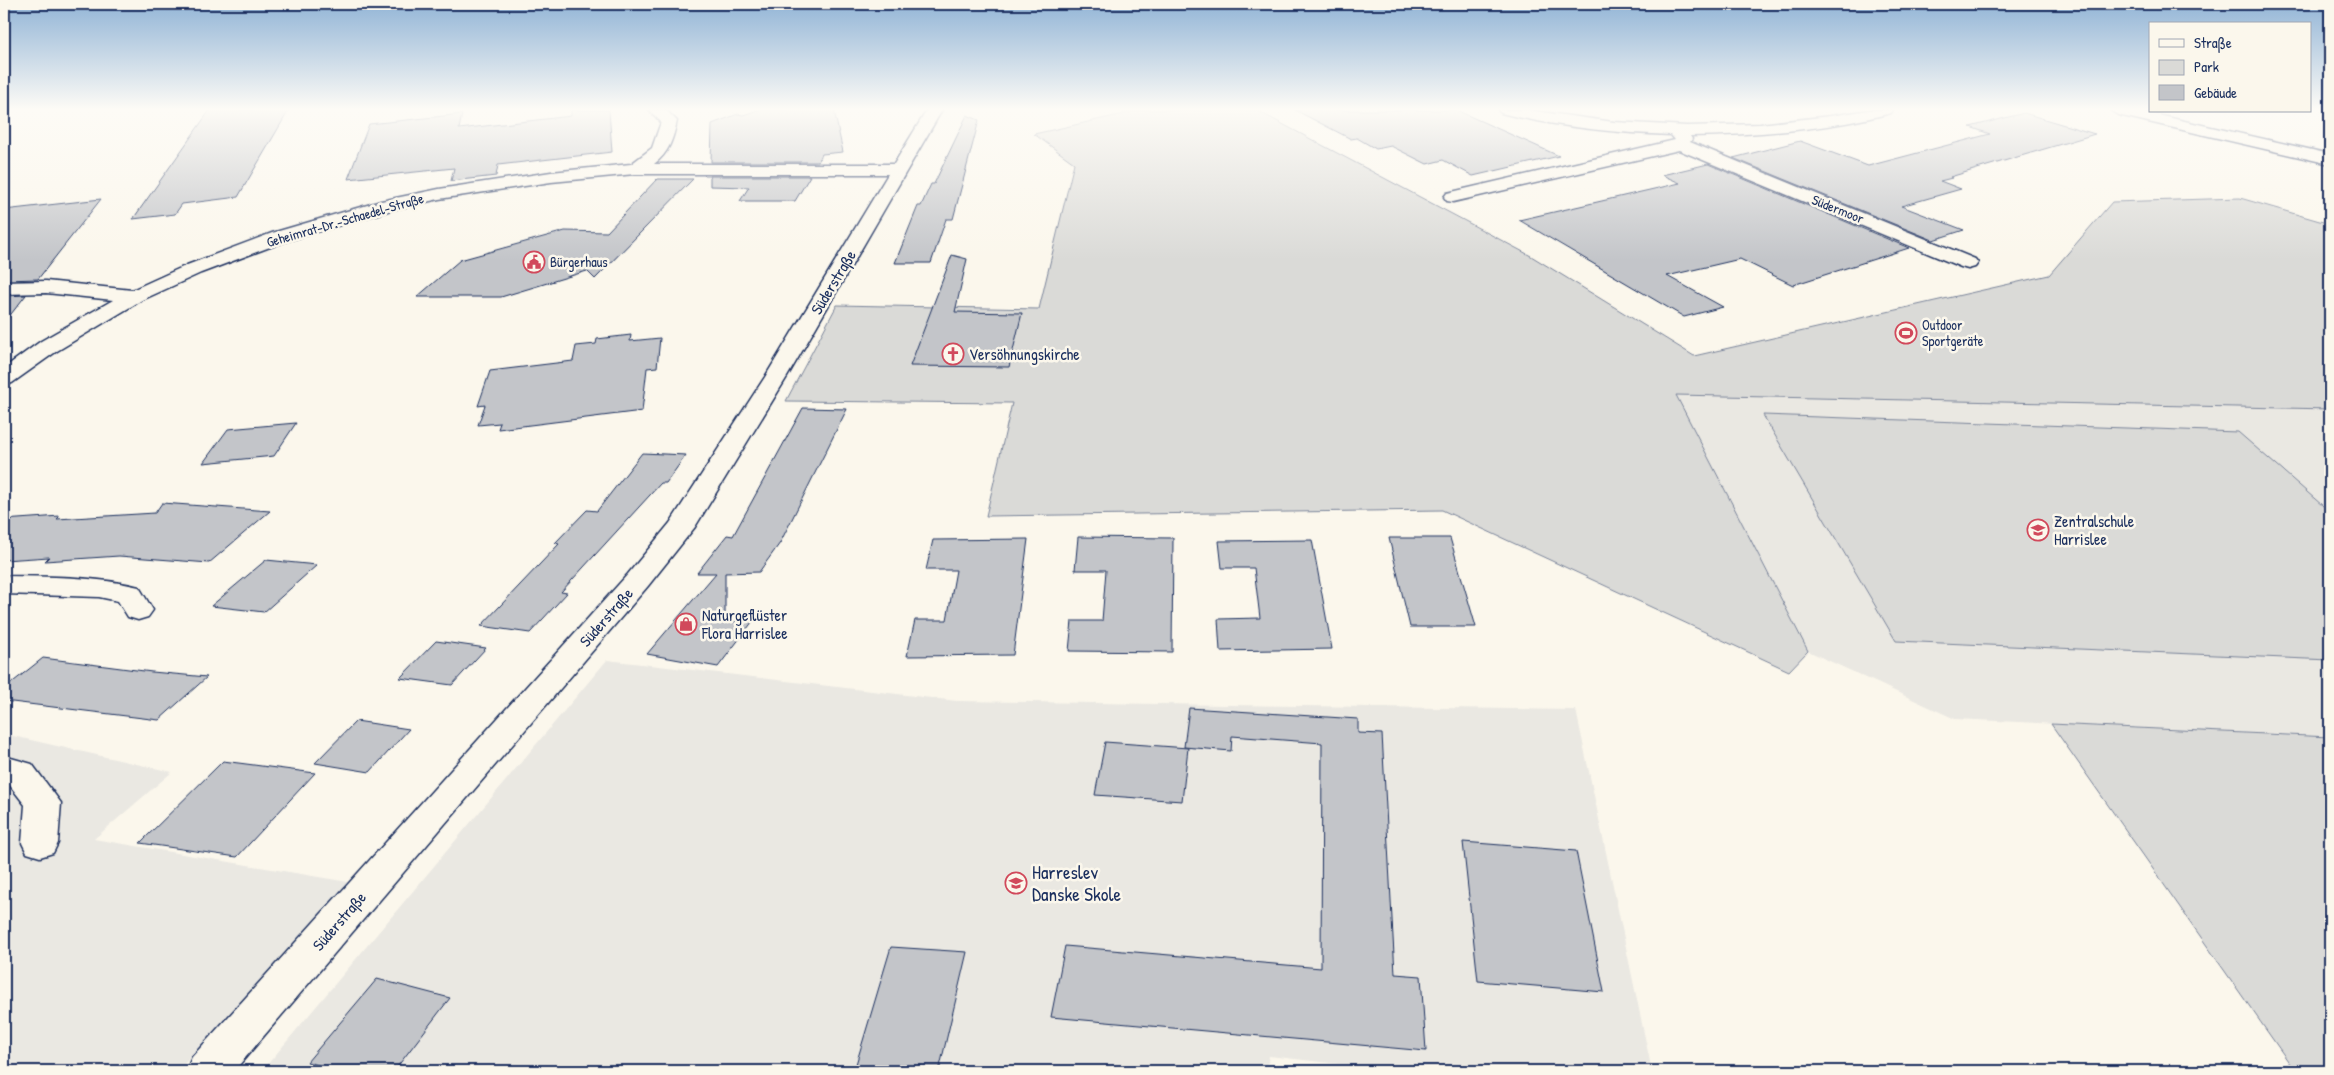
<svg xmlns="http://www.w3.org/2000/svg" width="2334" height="1075" viewBox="0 0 2334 1075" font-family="'Patrick Hand',sans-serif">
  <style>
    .built { fill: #eae8e2 }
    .green { fill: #dadad7; stroke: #7a849a }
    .building { fill: #c3c5c9; stroke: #1b2f5e }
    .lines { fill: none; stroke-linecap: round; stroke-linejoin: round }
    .minor-casing { stroke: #1b2f5e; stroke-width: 3 }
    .minor { fill: #fbf7ec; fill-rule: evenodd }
    .labels { text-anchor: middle; stroke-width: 5; stroke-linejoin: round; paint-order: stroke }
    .far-street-label { font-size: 14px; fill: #1b2f5e; stroke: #fbf7ec }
    .far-poi-label { font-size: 14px; fill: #1b2f5e; stroke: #fbf7ec; text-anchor: start }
    .street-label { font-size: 16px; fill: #1b2f5e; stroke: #fbf7ec }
    .poi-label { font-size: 16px; fill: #1b2f5e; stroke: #fbf7ec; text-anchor: start }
    .near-poi-label { font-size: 19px; fill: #1b2f5e; stroke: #fbf7ec; text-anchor: start }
  </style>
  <rect width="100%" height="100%" fill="#fbf7ec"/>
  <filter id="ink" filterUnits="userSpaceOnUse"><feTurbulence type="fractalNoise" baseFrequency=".02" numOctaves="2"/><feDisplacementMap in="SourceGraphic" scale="10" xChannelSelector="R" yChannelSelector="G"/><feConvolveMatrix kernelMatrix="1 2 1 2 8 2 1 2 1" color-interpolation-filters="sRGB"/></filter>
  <g filter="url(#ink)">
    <g class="built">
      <polygon points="1675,394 2330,409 2330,737 1955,719 1808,651"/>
      <polygon points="607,660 957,701 1576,710 1652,1071 1399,1071 1269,1056 1267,1071 262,1071"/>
      <polygon points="4,734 172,772 94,839 348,882 178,1071 4,1071"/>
    </g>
    <g class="green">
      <polygon points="1142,110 1256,110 1531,256 1694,356 2049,275 2112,202 2240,198 2330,224 2330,409 1676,395 1808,651 1789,671 1442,510 986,516 1012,403 786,401 837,305 1039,309 1074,163 1034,134"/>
      <polygon points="1763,415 2238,432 2330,512 2330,660 1896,641"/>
      <polygon points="2051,724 2330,737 2330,1071 2295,1071"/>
    </g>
    <g class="building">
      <polygon points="210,110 289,110 238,197 182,204 175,214 133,219"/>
      <polygon points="571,110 609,110 612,152 498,165 496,176 451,181 454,168 348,179 369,124 462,114 459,129 571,116"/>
      <polygon points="758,110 834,110 843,152 822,154 818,162 711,162 712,124 738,114 743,115"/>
      <polygon points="1295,110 1456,110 1559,156 1473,176 1443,160 1427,164 1391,146 1376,149 1357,138 1351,139"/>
      <polygon points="2024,113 2095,134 1950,177 1952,178 1940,181 1961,189 1901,206 1964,230 1933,240 1733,158 1800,141 1868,166 1990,134 1970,127"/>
      <polygon points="967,115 979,120 953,219 946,219 931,263 895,263 918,206 921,206 931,184 934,184"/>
      <polygon points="1708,164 1909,248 1793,285 1740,259 1667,276 1723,307 1684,317 1519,220 1680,183 1662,175"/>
      <polygon points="710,176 810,176 795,201 740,201 749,187 710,186"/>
      <polygon points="657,179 693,179 595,279 587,271 501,297 417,297 460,260 565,231 607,232"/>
      <polygon points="101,199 38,279 4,280 4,210"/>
      <polygon points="952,255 967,259 955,312 1022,313 1009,367 910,366"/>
      <polygon points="26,295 4,323 4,296"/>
      <polygon points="631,335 630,341 660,338 657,367 647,368 642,411 498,429 500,423 478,425 485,405 478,406 490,371 573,361 576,346 596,344 597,339"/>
      <polygon points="803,408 847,409 780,543 759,572 725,573 725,621 753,621 718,667 647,654 716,573 697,573 727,535 733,536"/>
      <polygon points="296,423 274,456 203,463 228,429"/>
      <polygon points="642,453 686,455 666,483 661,483 561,592 567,593 530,633 481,626 559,544 555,543 587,510 597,511"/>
      <polygon points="162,503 270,511 209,563 119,556 45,561 49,557 4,560 4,520 60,516 57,519 155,513"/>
      <polygon points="1078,537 1173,538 1172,652 1069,651 1072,621 1102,621 1106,570 1075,570"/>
      <polygon points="1389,538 1450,538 1476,627 1410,627"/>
      <polygon points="1028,539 1013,655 907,656 915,620 947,620 956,570 926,570 933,540"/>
      <polygon points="1312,540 1332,649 1220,651 1218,619 1260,618 1254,568 1222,568 1219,541"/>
      <polygon points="266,560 317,565 264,612 211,606"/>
      <polygon points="436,641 486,648 452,685 400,678"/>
      <polygon points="43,658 152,672 207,677 159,720 4,701 4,689"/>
      <polygon points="1189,708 1358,719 1358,733 1382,734 1395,974 1421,976 1426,1051 1051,1017 1065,946 1321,968 1322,743 1232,736 1231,751 1184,747"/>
      <polygon points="356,721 409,729 370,772 315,763"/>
      <polygon points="1105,742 1188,748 1182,801 1095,795"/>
      <polygon points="223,761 315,773 237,857 140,843"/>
      <polygon points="1463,842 1576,851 1604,992 1478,981"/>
      <polygon points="891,947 967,952 939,1071 854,1071"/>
      <polygon points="377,979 450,998 394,1071 342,1071 307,1062"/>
    </g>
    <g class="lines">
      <g class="minor-casing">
        <g id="minor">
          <path d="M 649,110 L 666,110 L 677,121 C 673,139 669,153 654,164 L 894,164 L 927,110 L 942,110 L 787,377 L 695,527 L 648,586 L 234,1071 L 186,1071 L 192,1057 L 628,574 L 670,523 L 765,377 L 888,174 L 635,174 L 551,182 L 439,199 L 391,210 L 286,241 L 201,273 L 142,300 L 57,351 L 12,383 L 4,385 L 4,368 L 41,341 L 113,300 L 46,293 L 4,294 L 4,282 L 46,281 L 132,290 L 187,265 L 272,233 L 381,201 L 439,189 L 551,172 L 631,164 L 652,148 L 661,122 Z"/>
          <path d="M 1498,110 L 1527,110 L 1614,122 L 1687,126 L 1760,124 L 1830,116 L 1869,110 L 1893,110 L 1891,113 C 1826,130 1757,135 1690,136 L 1692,139 L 1690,142 L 1975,259 L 1978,263 L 1975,267 L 1968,269 L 1961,267 L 1679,150 L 1453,202 L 1447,201 L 1444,197 L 1447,193 L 1675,140 L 1671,135 C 1614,133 1556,127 1501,113 Z"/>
          <polygon points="2110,110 2136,110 2330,154 2330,164 2118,115"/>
          <path d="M 4,576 C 49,577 95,576 139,587 L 153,610 L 148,617 L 138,620 L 128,617 L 118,601 L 99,597 L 4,594 Z"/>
          <polygon points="4,756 32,764 61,803 58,843 53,853 40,857 27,853 22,843 25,805 8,783 4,782"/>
        </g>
      </g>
      <use href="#minor" class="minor"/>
    </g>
  </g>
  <linearGradient id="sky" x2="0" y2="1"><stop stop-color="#91b4d6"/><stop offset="0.42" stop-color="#fdfbf6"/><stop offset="1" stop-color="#fdfbf6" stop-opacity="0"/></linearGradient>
  <rect width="2334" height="260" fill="url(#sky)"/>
  <defs>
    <g id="civic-ring" transform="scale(1.125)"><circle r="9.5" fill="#fbf7ec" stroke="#d1495b" stroke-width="1.5"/><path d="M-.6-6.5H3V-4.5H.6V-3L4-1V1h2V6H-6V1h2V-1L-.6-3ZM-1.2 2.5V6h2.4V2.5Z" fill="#d1495b"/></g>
    <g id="stadium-ring" transform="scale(1.125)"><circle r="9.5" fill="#fbf7ec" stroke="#d1495b" stroke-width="1.5"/><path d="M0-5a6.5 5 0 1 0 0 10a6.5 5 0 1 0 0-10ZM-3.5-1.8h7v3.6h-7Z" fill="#d1495b"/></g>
    <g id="church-ring" transform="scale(1.125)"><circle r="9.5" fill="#fbf7ec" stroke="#d1495b" stroke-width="1.5"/><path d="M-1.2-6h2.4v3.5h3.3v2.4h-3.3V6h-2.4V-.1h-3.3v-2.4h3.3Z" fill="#d1495b"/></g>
    <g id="school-ring" transform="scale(1.125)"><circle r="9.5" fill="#fbf7ec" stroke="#d1495b" stroke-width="1.5"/><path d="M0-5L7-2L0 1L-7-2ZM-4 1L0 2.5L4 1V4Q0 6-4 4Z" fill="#d1495b"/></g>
    <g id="shop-ring" transform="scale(1.125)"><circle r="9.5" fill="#fbf7ec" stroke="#d1495b" stroke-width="1.5"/><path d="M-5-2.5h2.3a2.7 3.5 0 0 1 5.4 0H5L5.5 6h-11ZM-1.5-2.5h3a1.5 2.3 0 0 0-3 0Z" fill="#d1495b"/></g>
  </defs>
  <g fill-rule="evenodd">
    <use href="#civic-ring" x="534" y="262"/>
    <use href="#stadium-ring" x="1906" y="333"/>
    <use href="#church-ring" x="953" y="354"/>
    <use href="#school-ring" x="2038" y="530"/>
    <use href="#shop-ring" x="686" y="624"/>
    <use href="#school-ring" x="1016" y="883"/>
  </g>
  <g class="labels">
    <g class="far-street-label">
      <text transform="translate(1838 209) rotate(22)" y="5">Südermoor</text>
      <text transform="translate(345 220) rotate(-16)" y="5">Geheimrat-Dr.-Schaedel-Straße</text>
    </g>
    <g class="far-poi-label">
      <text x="550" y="267">Bürgerhaus</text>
      <text x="1922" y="330">Outdoor<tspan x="1922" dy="16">Sportgeräte</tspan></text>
    </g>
    <g class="street-label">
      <text transform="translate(833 282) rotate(-59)" y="6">Süderstraße</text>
      <text transform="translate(606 617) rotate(-49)" y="6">Süderstraße</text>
      <text transform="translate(339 921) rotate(-49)" y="6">Süderstraße</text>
    </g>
    <g class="poi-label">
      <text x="969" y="360">Versöhnungskirche</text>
      <text x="2054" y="527">Zentralschule<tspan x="2054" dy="18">Harrislee</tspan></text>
      <text x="702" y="621">Naturgeflüster<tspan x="702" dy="18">Flora Harrislee</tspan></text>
    </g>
    <g class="near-poi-label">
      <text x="1032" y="879">Harreslev<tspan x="1032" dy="22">Danske Skole</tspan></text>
    </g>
  </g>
  <rect width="2334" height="1075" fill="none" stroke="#fbf7ec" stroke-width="20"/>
  <rect x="10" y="10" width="2314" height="1055" fill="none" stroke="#1b2f5e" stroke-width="2" filter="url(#ink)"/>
  <rect x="2149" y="22" width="162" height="90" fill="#fbf7ec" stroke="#a1a7b3"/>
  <rect x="2159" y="39" width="25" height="8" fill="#fbf7ec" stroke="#a1a7b3"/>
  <text x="2194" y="48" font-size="15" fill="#1b2f5e">Straße</text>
  <rect x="2159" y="60" width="25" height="15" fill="#dadad7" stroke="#a1a7b3"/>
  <text x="2194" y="72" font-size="15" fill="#1b2f5e">Park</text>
  <rect x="2159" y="85" width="25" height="15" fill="#c3c5c9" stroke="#a1a7b3"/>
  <text x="2194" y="98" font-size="15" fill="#1b2f5e">Gebäude</text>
</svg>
